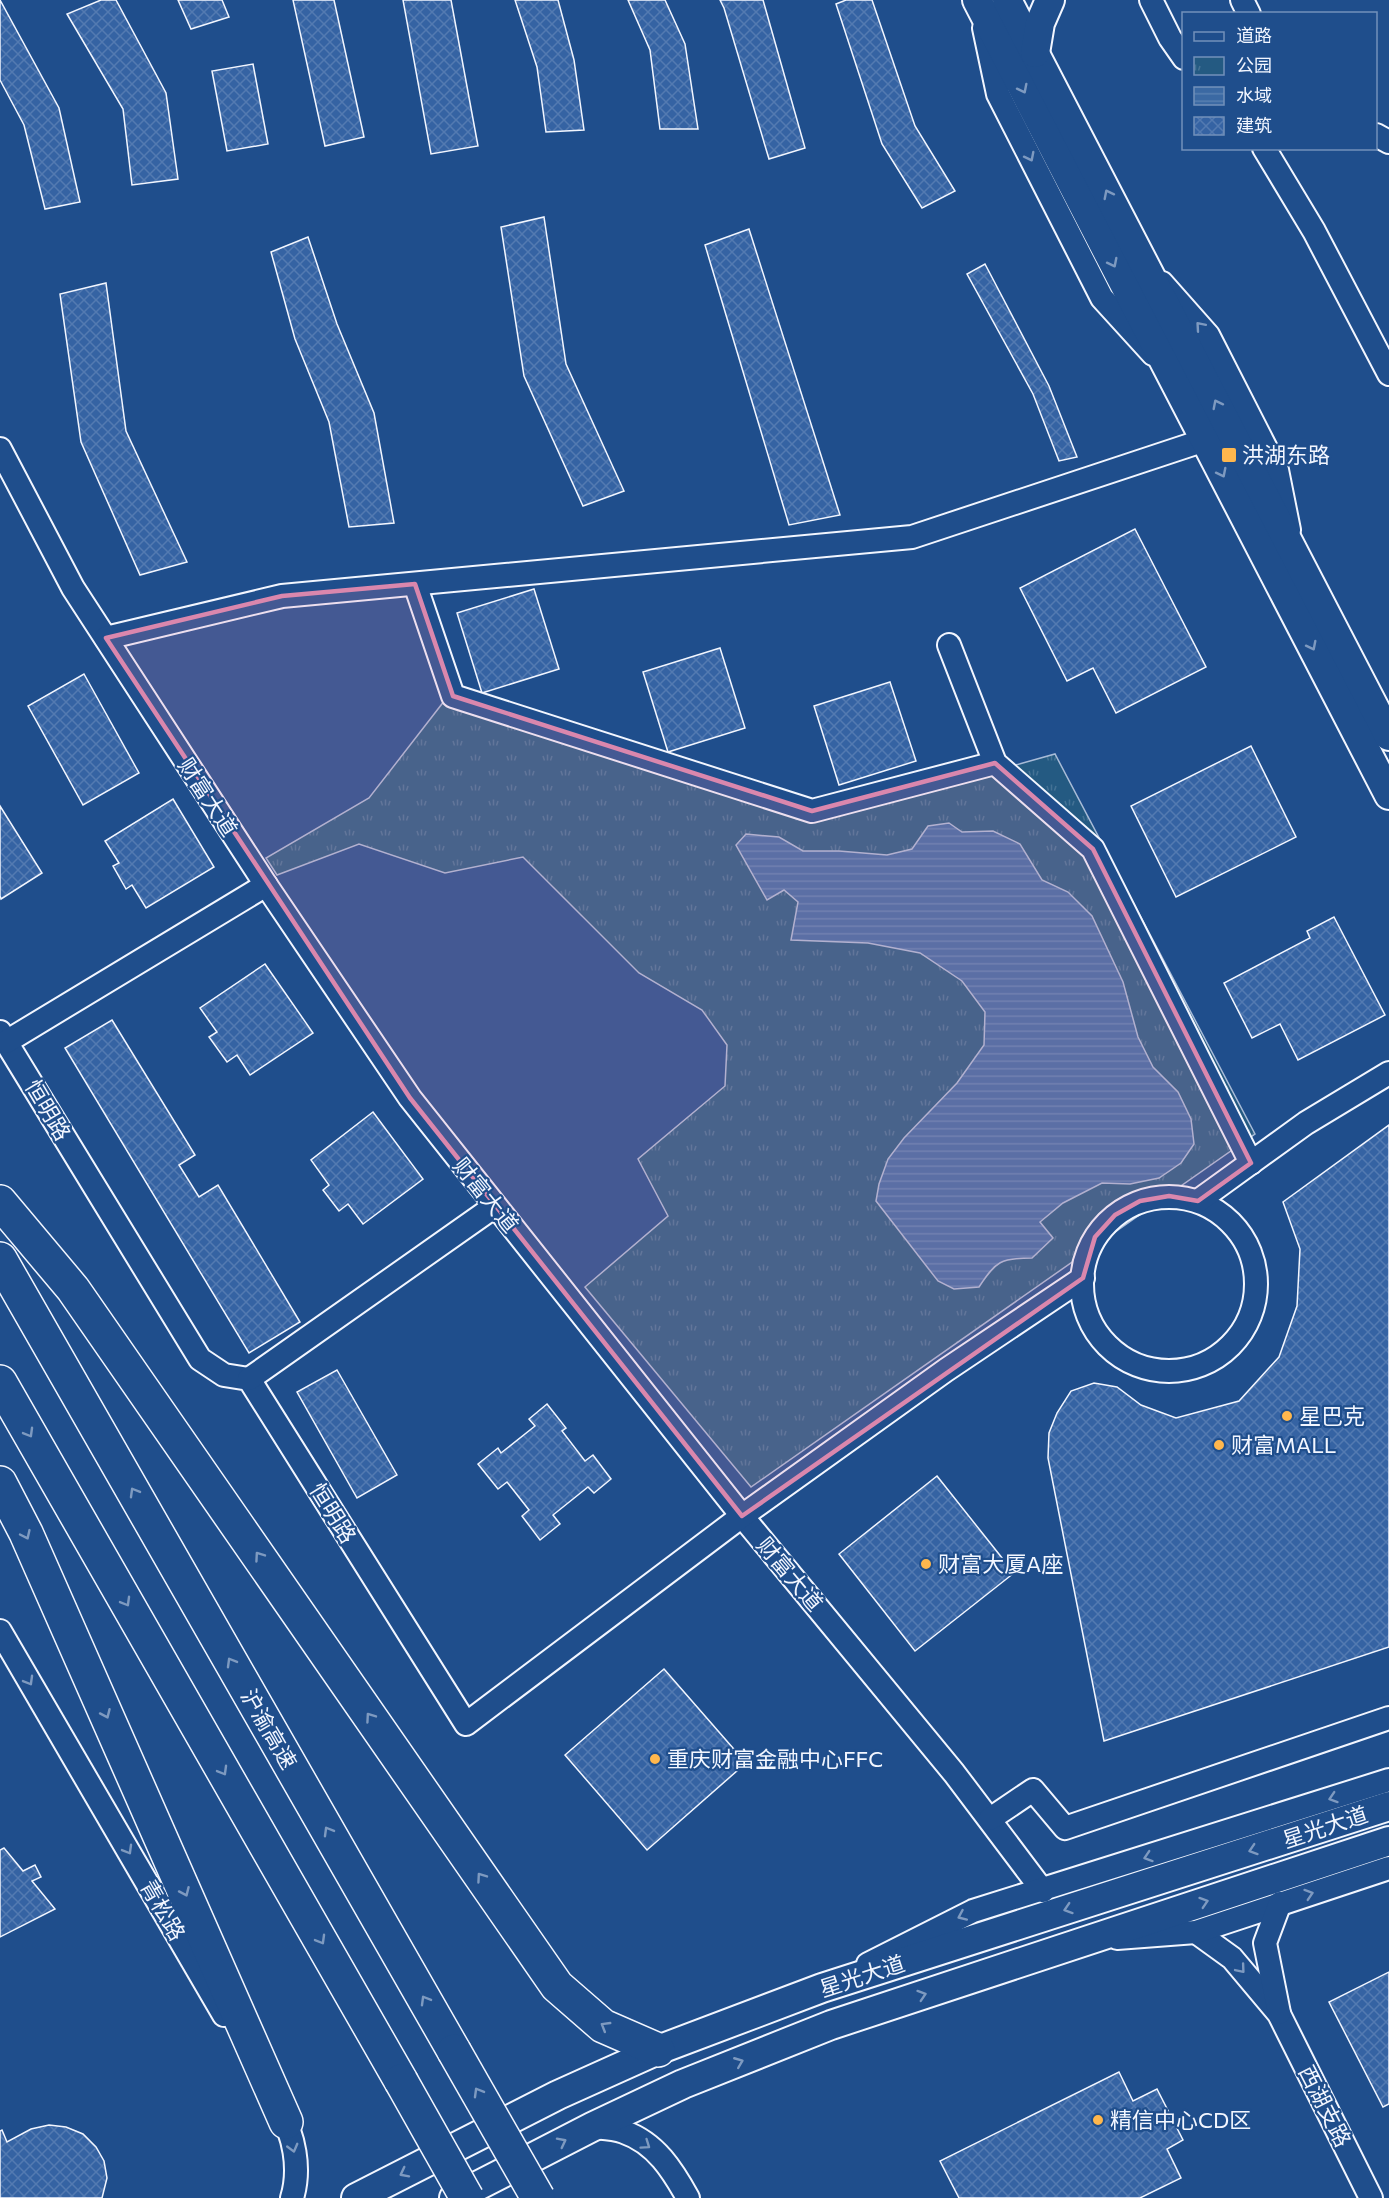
<svg xmlns="http://www.w3.org/2000/svg" width="1389" height="2198" viewBox="0 0 1389 2198" font-family="Commissioner,'Noto Sans SC',sans-serif">
  <style>
    .park { fill: url(#park-tufts); stroke: #a8bbd7; stroke-width: 1.5 }
    .water { fill: url(#water-rules); stroke: #a8bbd7; stroke-width: 1.5 }
    .building { fill: url(#building-cross-hatch); stroke: #f2f6ff; stroke-width: 1.5 }
    .lines { fill: none; stroke-linecap: round; stroke-linejoin: round }
    .minor-casing { stroke: #f2f6ff; stroke-width: 26 }
    .major-casing { stroke: #f2f6ff; stroke-width: 32 }
    .highway-casing { stroke: #f2f6ff; stroke-width: 36 }
    .minor { stroke: #1f4e8c; stroke-width: 22 }
    .major { stroke: #1f4e8c; stroke-width: 28 }
    .highway { stroke: #1f4e8c; stroke-width: 33 }
    .highway-bridge-casing { stroke: #f2f6ff; stroke-width: 36; stroke-linecap: butt }
    .highway-bridge { stroke: #1f4e8c; stroke-width: 33 }
    .oneway { stroke: #7e9ac0 }
    .marked { fill: #da87ad; fill-opacity: 0.2; stroke: #da87ad; stroke-width: 4.5; stroke-linejoin: round }
    .poi-dot { fill: #ffb74d; stroke: #1f4e8c; stroke-width: 2 }
    .labels { text-anchor: middle; stroke-width: 4.5; stroke-linejoin: round; paint-order: stroke }
    .poi-label { font-size: 22px; fill: #f2f6ff; stroke: #1f4e8c; text-anchor: start }
    .street-label { font-size: 22px; fill: #f2f6ff; stroke: #1f4e8c }
  </style>
  <defs>
    <pattern id="park-tufts" width="24" height="20" patternUnits="userSpaceOnUse" patternTransform="scale(1.5)"><rect width="24" height="20" fill="#245a82"/><path d="M3 7l-1-3M5 7V3M7 7l1-3M15 17l-1-3M17 17v-4M19 17l1-3" fill="none" stroke="#447295"/></pattern>
    <pattern id="water-rules" width="6" height="5" patternUnits="userSpaceOnUse" patternTransform="scale(1.5)"><rect width="6" height="5" fill="#3b69a3"/><path d="M0 2.5h6" fill="none" stroke="#587fb1"/></pattern>
    <pattern id="building-cross-hatch" width="8" height="8" patternUnits="userSpaceOnUse" patternTransform="scale(1.5)"><rect width="8" height="8" fill="#3563a3"/><path d="M0 0l8 8M0 8l8-8" fill="none" stroke="#537ab1"/></pattern>
  </defs>
  <rect width="100%" height="100%" fill="#1f4e8c"/>
  <polygon class="park" points="445,700 812,822 1055,754 1255,1134 751,1487 585,1287 668,1216 638,1159 725,1086 727,1045 702,1010 639,973 523,857 445,873 359,844 277,875 266,858 369,798"/>
  <path class="water" d="M 949,823 L 962,832 L 993,831 L 1020,844 L 1042,880 L 1068,892 L 1092,916 L 1123,982 L 1138,1037 L 1153,1067 L 1178,1092 L 1191,1119 L 1194,1144 L 1181,1163 L 1159,1178 L 1130,1184 L 1102,1183 L 1063,1203 L 1040,1222 L 1053,1238 L 1032,1258 C 1001,1258 996,1261 979,1287 L 954,1289 L 938,1281 L 876,1201 L 879,1184 L 888,1159 L 904,1138 L 957,1083 L 984,1045 L 985,1012 L 962,981 L 920,953 L 868,943 L 791,940 L 798,902 L 784,890 L 767,900 L 736,845 L 746,834 L 779,837 L 803,851 L 839,851 L 887,855 L 912,849 L 928,826 Z"/>
  <g class="building">
    <polygon points="0,0 59,108 80,202 45,209 24,125 0,80"/>
    <polygon points="101,0 116,0 166,93 178,179 132,185 123,109 67,14"/>
    <polygon points="178,0 222,0 229,17 191,29"/>
    <polygon points="293,0 334,0 364,137 325,146"/>
    <polygon points="403,0 451,0 478,146 431,154"/>
    <polygon points="515,0 558,0 574,60 584,130 546,132 537,67"/>
    <polygon points="628,0 665,0 685,44 698,129 660,129 650,50"/>
    <polygon points="720,0 763,0 805,148 769,159 724,8"/>
    <polygon points="846,0 872,0 915,126 955,191 922,208 882,144 836,4"/>
    <polygon points="253,64 268,144 227,151 212,71"/>
    <polygon points="544,217 566,364 624,491 583,506 524,376 501,227"/>
    <polygon points="749,229 840,515 789,525 705,245"/>
    <polygon points="308,237 337,324 374,413 394,523 349,527 329,422 295,339 271,252"/>
    <polygon points="985,264 1049,386 1077,457 1059,461 1033,394 967,274"/>
    <polygon points="106,283 126,431 187,562 140,575 81,442 60,294"/>
    <polygon points="1135,529 1206,667 1116,713 1093,668 1067,681 1020,588"/>
    <polygon points="534,589 559,669 482,693 457,613"/>
    <polygon points="720,648 745,728 668,752 643,672"/>
    <polygon points="84,674 139,773 83,805 28,706"/>
    <polygon points="890,682 916,761 839,785 814,706"/>
    <polygon points="1251,746 1296,837 1176,897 1131,806"/>
    <polygon points="173,799 214,867 146,908 132,885 126,889 113,866 119,863 105,841"/>
    <polygon points="0,806 42,873 1,899 0,896"/>
    <polygon points="1334,917 1385,1015 1298,1060 1280,1024 1252,1038 1224,983 1310,938 1307,931"/>
    <polygon points="265,964 313,1033 250,1075 237,1055 227,1062 209,1037 217,1032 200,1008"/>
    <polygon points="112,1020 195,1155 179,1165 199,1197 218,1185 300,1322 249,1353 65,1048"/>
    <polygon points="373,1112 423,1179 363,1224 348,1204 339,1211 323,1190 329,1185 311,1160"/>
    <polygon points="1389,1125 1389,1647 1104,1741 1048,1458 1049,1433 1057,1413 1071,1391 1094,1383 1117,1387 1141,1405 1176,1418 1239,1401 1279,1357 1297,1306 1300,1249 1283,1202"/>
    <polygon points="337,1370 397,1475 357,1498 297,1392"/>
    <polygon points="547,1404 566,1428 562,1431 585,1461 593,1455 611,1479 594,1493 588,1487 553,1515 560,1524 540,1540 522,1516 529,1510 507,1482 498,1489 478,1464 498,1448 501,1453 535,1426 529,1419"/>
    <polygon points="937,1476 1014,1573 915,1651 839,1554"/>
    <polygon points="664,1669 746,1763 647,1850 565,1755"/>
    <polygon points="4,1848 23,1871 35,1865 41,1877 32,1881 55,1909 0,1937 0,1850"/>
    <polygon points="1389,1972 1389,2104 1383,2107 1329,2002"/>
    <polygon points="1119,2072 1133,2101 1157,2089 1183,2140 1167,2149 1181,2178 1140,2198 959,2198 940,2161"/>
    <polygon points="49,2125 66,2127 83,2134 96,2147 104,2161 107,2178 102,2198 0,2198 0,2131 2,2130 7,2142 31,2129"/>
  </g>
  <g class="lines">
    <g class="minor-casing">
      <g id="minor">
        <polyline points="1151,0 1170,38 1184,58"/>
        <polyline points="1242,0 1249,14"/>
        <polyline points="984,28 998,94 1102,298 1153,354"/>
        <polyline points="1376,135 1389,142"/>
        <polyline points="1264,148 1314,231 1389,374"/>
        <polyline points="1162,283 1208,335 1277,470 1289,530"/>
        <polyline points="0,449 73,588 266,885 410,1098 742,1516 954,1773 1043,1891"/>
        <polyline points="415,584 453,696 812,811 995,763"/>
        <polyline points="106,638 282,596 912,537 1205,440"/>
        <polyline points="949,645 995,763 1093,849 1251,1163"/>
        <polyline points="0,1032 200,1359 224,1375 249,1379 466,1724 742,1516 946,1370 1083,1278"/>
        <polyline points="6,1042 266,885"/>
        <circle cx="1169" cy="1284" r="87"/>
        <polyline points="1198,1201 1306,1123 1389,1073"/>
        <polyline points="249,1379 495,1206"/>
        <polyline points="0,1631 224,2015"/>
        <polyline points="990,1819 1033,1790 1065,1828 1389,1718"/>
        <polyline points="1196,1932 1232,1958 1279,2014 1371,2198"/>
        <polyline points="1117,1938 1196,1932 1389,1868"/>
        <polyline points="868,1964 973,1911 1389,1780"/>
        <polyline points="1279,2013 1265,1943 1280,1903"/>
        <path d="M 279,2109 C 294,2135 301,2168 292,2198"/>
        <path d="M 592,2127 C 602,2128 614,2128 624,2132 C 656,2143 673,2171 688,2198"/>
      </g>
    </g>
    <g class="major-casing">
      <g id="major">
        <polyline points="977,0 1389,795"/>
        <polyline points="1007,0 1389,736"/>
        <polyline points="1035,53 1040,23 1050,0"/>
        <polyline points="356,2198 558,2095 658,2050 822,1988 1389,1806"/>
        <polyline points="454,2198 592,2127 683,2084 831,2025 1389,1841"/>
      </g>
    </g>
    <g class="highway-casing">
      <g id="highway">
        <polyline points="0,1202 73,1289 557,1986 603,2026 658,2050"/>
        <polyline points="0,1259 454,2051"/>
        <polyline points="0,1382 401,2081"/>
        <polyline points="0,1483 26,1533 286,2122"/>
      </g>
    </g>
    <use href="#minor" class="minor"/>
    <use href="#major" class="major"/>
    <use href="#highway" class="highway"/>
    <g class="highway-bridge-casing">
      <g id="highway-bridge">
        <polyline points="454,2051 538,2198"/>
        <polyline points="401,2081 467,2198"/>
      </g>
    </g>
    <use href="#highway-bridge" class="highway-bridge"/>
  </g>
  <defs><path id="oneway-chevron" d="M-2-3.5L2.5 0L-2 3.5" fill="none" stroke-width="1.6" stroke-linecap="round" stroke-linejoin="round" transform="scale(1.5)"/></defs>
  <g class="oneway">
    <use href="#oneway-chevron" transform="translate(1023 89) rotate(63)"/>
    <use href="#oneway-chevron" transform="translate(1030 157) rotate(63)"/>
    <use href="#oneway-chevron" transform="translate(1108 194) rotate(-117)"/>
    <use href="#oneway-chevron" transform="translate(1113 263) rotate(63)"/>
    <use href="#oneway-chevron" transform="translate(1200 326) rotate(-131)"/>
    <use href="#oneway-chevron" transform="translate(1217 404) rotate(-117)"/>
    <use href="#oneway-chevron" transform="translate(1222 473) rotate(63)"/>
    <use href="#oneway-chevron" transform="translate(1312 646) rotate(63)"/>
    <use href="#oneway-chevron" transform="translate(29 1433) rotate(60)"/>
    <use href="#oneway-chevron" transform="translate(134 1492) rotate(-120)"/>
    <use href="#oneway-chevron" transform="translate(26 1535) rotate(65)"/>
    <use href="#oneway-chevron" transform="translate(259 1556) rotate(-125)"/>
    <use href="#oneway-chevron" transform="translate(126 1602) rotate(60)"/>
    <use href="#oneway-chevron" transform="translate(231 1662) rotate(-120)"/>
    <use href="#oneway-chevron" transform="translate(29 1681) rotate(60)"/>
    <use href="#oneway-chevron" transform="translate(106 1714) rotate(66)"/>
    <use href="#oneway-chevron" transform="translate(370 1717) rotate(-125)"/>
    <use href="#oneway-chevron" transform="translate(223 1771) rotate(60)"/>
    <use href="#oneway-chevron" transform="translate(1333 1798) rotate(162)"/>
    <use href="#oneway-chevron" transform="translate(328 1831) rotate(-120)"/>
    <use href="#oneway-chevron" transform="translate(128 1850) rotate(60)"/>
    <use href="#oneway-chevron" transform="translate(1253 1850) rotate(162)"/>
    <use href="#oneway-chevron" transform="translate(1148 1857) rotate(162)"/>
    <use href="#oneway-chevron" transform="translate(481 1877) rotate(-125)"/>
    <use href="#oneway-chevron" transform="translate(185 1892) rotate(66)"/>
    <use href="#oneway-chevron" transform="translate(1309 1894) rotate(-18)"/>
    <use href="#oneway-chevron" transform="translate(1204 1902) rotate(-18)"/>
    <use href="#oneway-chevron" transform="translate(1068 1909) rotate(162)"/>
    <use href="#oneway-chevron" transform="translate(962 1916) rotate(156)"/>
    <use href="#oneway-chevron" transform="translate(321 1940) rotate(60)"/>
    <use href="#oneway-chevron" transform="translate(1241 1969) rotate(50)"/>
    <use href="#oneway-chevron" transform="translate(922 1995) rotate(-18)"/>
    <use href="#oneway-chevron" transform="translate(425 2000) rotate(-120)"/>
    <use href="#oneway-chevron" transform="translate(605 2026) rotate(-149)"/>
    <use href="#oneway-chevron" transform="translate(739 2062) rotate(-22)"/>
    <use href="#oneway-chevron" transform="translate(478 2092) rotate(-120)"/>
    <use href="#oneway-chevron" transform="translate(562 2142) rotate(-27)"/>
    <use href="#oneway-chevron" transform="translate(646 2145) rotate(35)"/>
    <use href="#oneway-chevron" transform="translate(293 2148) rotate(75)"/>
    <use href="#oneway-chevron" transform="translate(404 2173) rotate(153)"/>
  </g>
  <path class="marked" d="M 415,584 L 453,696 L 812,811 L 995,763 L 1093,849 L 1251,1163 L 1198,1201 L 1169,1196 L 1140,1201 L 1115,1215 L 1095,1237 L 1083,1278 L 742,1516 L 410,1098 L 106,638 L 282,596 Z"/>
  <g class="poi-dot">
    <rect x="1221" y="447" width="16" height="16" rx="3"/>
    <circle cx="1287" cy="1416" r="6"/>
    <circle cx="1219" cy="1445" r="6"/>
    <circle cx="926" cy="1564" r="6"/>
    <circle cx="655" cy="1759" r="6"/>
    <circle cx="1098" cy="2120" r="6"/>
  </g>
  <g class="labels">
    <g class="poi-label">
      <text x="1242" y="463">洪湖东路</text>
      <text x="1299" y="1424">星巴克</text>
      <text x="1231" y="1453">财富MALL</text>
      <text x="938" y="1572">财富大厦A座</text>
      <text x="667" y="1767">重庆财富金融中心FFC</text>
      <text x="1110" y="2128">精信中心CD区</text>
    </g>
    <g class="street-label">
      <text transform="translate(208 797) rotate(57)" y="8">财富大道</text>
      <text transform="translate(48 1110) rotate(59)" y="8">恒明路</text>
      <text transform="translate(486 1195) rotate(51)" y="8">财富大道</text>
      <text transform="translate(333 1513) rotate(58)" y="8">恒明路</text>
      <text transform="translate(790 1574) rotate(50)" y="8">财富大道</text>
      <text transform="translate(269 1729) rotate(60)" y="8">沪渝高速</text>
      <text transform="translate(1325 1827) rotate(-18)" y="8">星光大道</text>
      <text transform="translate(163 1910) rotate(60)" y="8">青松路</text>
      <text transform="translate(862 1976) rotate(-18)" y="8">星光大道</text>
      <text transform="translate(1325 2106) rotate(63)" y="8">西湖支路</text>
    </g>
  </g>
  <rect x="1182" y="12" width="195" height="138" fill="#1f4e8c" stroke="#7391ba" stroke-width="1.5"/>
  <rect x="1194" y="32" width="30" height="9" fill="#1f4e8c" stroke="#7391ba" stroke-width="1.5"/>
  <text x="1236" y="42" font-size="18" fill="#f2f6ff">道路</text>
  <rect x="1194" y="57" width="30" height="18" fill="url(#park-tufts)" stroke="#7391ba" stroke-width="1.5"/>
  <text x="1236" y="72" font-size="18" fill="#f2f6ff">公园</text>
  <rect x="1194" y="87" width="30" height="18" fill="url(#water-rules)" stroke="#7391ba" stroke-width="1.5"/>
  <text x="1236" y="102" font-size="18" fill="#f2f6ff">水域</text>
  <rect x="1194" y="117" width="30" height="18" fill="url(#building-cross-hatch)" stroke="#7391ba" stroke-width="1.5"/>
  <text x="1236" y="132" font-size="18" fill="#f2f6ff">建筑</text>
</svg>
